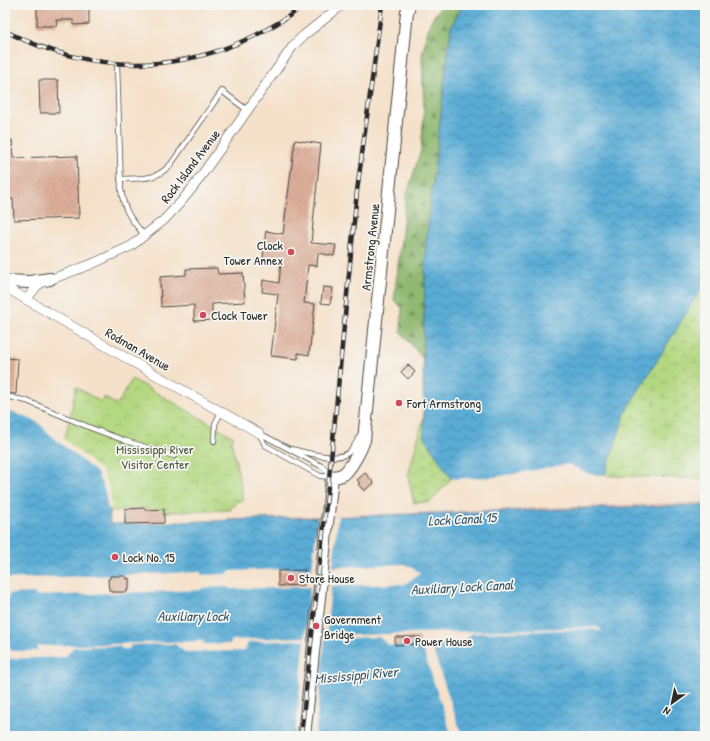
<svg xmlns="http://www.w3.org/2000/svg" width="710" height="741" viewBox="0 0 710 741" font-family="'Patrick Hand',sans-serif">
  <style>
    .industrial { fill: url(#industrial-grid) }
    .forest { fill: url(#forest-firs); stroke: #5d724d }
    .wetland { fill: url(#wetland-marsh); stroke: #708256 }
    .park { fill: url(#park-crowns); stroke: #708256 }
    .water { fill: url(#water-waves); stroke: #426c80 }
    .pier { fill: #f5e1ca }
    .building { fill: url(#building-hatch) }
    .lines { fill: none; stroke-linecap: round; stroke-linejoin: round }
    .lane-casing { stroke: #494643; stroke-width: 6 }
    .street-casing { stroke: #494643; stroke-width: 10 }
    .secondary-casing { stroke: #494643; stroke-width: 14 }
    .lane { stroke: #fff; stroke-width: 4.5 }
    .street { stroke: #fff; stroke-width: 9 }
    .secondary { stroke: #fff; stroke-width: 12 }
    .rail-casing { stroke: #2b2b2b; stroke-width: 4.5 }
    .rail { stroke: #f6f6f2; stroke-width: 3; stroke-dasharray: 9; stroke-linecap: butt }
    .poi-dot { fill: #d1495b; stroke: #f6f6f2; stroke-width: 1.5 }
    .labels { text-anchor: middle; stroke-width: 3.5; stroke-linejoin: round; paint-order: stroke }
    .street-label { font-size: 13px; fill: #2b2b2b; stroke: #f6f6f2 }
    .poi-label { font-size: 13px; fill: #2b2b2b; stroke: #f6f6f2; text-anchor: start }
    .park-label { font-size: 13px; fill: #4d5640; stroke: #f6f6f2 }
    .water-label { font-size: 14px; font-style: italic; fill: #3b5866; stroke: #f6f6f2 }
  </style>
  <defs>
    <pattern id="industrial-grid" width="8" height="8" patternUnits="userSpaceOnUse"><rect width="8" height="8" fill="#d2bfc0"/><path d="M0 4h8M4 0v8" fill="none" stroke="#b4a4a5"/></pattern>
    <pattern id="forest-firs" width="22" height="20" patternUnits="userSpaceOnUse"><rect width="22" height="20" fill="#8fb86f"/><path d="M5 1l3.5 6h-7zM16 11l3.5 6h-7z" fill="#75965b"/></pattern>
    <pattern id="wetland-marsh" width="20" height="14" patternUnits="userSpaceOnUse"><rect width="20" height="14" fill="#b4d881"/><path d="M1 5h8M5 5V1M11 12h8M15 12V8" fill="none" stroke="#9bba70"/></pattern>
    <pattern id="park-crowns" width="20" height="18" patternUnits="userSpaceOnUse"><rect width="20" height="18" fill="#b4d881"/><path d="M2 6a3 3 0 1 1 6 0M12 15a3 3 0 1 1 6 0" fill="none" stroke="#9bba70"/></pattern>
    <pattern id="water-waves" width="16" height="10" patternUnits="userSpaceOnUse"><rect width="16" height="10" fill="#5aacd5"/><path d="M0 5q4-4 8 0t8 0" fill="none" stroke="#4b8cad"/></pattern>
    <pattern id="building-hatch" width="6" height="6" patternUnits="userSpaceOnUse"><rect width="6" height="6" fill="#dfb09b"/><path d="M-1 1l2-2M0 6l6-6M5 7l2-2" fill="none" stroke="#b58f7f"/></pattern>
  </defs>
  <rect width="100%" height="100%" fill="#f6f6f2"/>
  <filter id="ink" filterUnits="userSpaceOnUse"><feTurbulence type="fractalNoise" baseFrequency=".025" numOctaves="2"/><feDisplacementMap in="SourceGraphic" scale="8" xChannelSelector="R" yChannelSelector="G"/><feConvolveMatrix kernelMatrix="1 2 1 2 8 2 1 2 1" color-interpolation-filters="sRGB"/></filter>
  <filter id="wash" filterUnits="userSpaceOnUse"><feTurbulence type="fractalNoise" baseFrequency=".012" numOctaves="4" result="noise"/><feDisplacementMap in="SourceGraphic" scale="16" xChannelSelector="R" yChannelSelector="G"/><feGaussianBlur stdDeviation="0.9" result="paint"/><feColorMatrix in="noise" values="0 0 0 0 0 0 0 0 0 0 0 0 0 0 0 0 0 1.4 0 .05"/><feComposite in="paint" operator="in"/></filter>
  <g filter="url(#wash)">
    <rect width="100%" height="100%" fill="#f5e1ca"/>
    <polygon class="industrial" points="705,502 705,505 227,521 227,519"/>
    <polygon class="forest" points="442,5 463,5 451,27 426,241 423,359 401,332 402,308 394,300 406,197 421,150 424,113 422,55 430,22"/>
    <g class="wetland">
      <polygon points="705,213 705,479 588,475"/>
      <polygon points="423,382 451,479 430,502 414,503 408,476 424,416"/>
    </g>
    <polygon class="park" points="132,379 234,437 231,441 242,489 242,501 236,501 236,505 231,506 231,510 164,512 164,523 125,524 124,511 109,511 108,491 63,441 66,435 76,387 101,402 104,397 117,405"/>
    <g class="water">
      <polygon points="463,5 705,5 705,283 626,411 605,475 588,475 569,464 536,477 462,486 451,479 424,436 423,359 426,241 451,27"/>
      <polygon points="5,409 38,420 101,473 108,491 110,524 705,505 705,736 5,736"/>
    </g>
    <g class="pier">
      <polygon points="5,407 13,408 39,418 102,471 110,491 111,509 108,509 105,491 97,473 54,438 37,422 13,412 9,412 8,417 5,416"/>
      <polygon points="569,464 588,474 608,475 606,477 588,476 569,466 536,479 462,488 451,481 451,479 495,477"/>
      <polygon points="414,513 338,516 333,567 405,564 421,573 405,584 331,586 326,636 596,627 601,629 601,631 599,631 594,629 472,633 462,643 431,644 462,736 452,736 421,644 388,645 379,637 325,639 315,736 295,736 305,640 249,642 244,651 185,652 175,644 131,645 129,649 122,649 119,646 74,647 65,657 5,659 5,648 10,648 11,651 37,651 38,646 203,641 204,644 230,644 232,640 305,637 310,587 230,589 228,587 202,588 201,590 36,596 34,593 9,594 9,598 5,598 5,579 201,572 201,575 227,574 229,571 312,568 318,516"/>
    </g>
    <g id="blocks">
      <g class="building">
        <polygon points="37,5 89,5 89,24 74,25 73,20 56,20 57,26 37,26"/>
        <polygon points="39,80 58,80 59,113 40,113"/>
        <polygon points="5,140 12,140 13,158 77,156 79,218 14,220 13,199 5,199"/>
        <polygon points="295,140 321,144 311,243 336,245 334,256 318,253 317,266 308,265 304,303 315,304 309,355 298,353 298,359 271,356 278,294 262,292 263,280 279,283 281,261 263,259 264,244 266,231 283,234"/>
        <polygon points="217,268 218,274 243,273 245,302 212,304 212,320 194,321 194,305 161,307 160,277 186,275 186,269"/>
        <polygon points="323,287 333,288 330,304 321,303"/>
        <polygon points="5,358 18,359 16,394 5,392"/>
        <polygon points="408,365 415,372 408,379 401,372"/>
        <polygon points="365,473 374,483 364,491 358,484 360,483 357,480"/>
        <polygon points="145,508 145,510 164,509 164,523 125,524 125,509"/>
        <polygon points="305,570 305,585 278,586 278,571"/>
        <polygon points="110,576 126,576 126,579 129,578 129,589 127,589 127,592 111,592 111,590 109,590 108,579 110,579"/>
        <polygon points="395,637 420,637 420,644 395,645"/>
      </g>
    </g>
  </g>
  <g filter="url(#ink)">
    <use href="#blocks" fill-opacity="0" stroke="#494643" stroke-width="1"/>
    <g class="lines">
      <g class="lane-casing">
        <g id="lane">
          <path d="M 117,64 L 121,189 C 124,212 131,219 145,236"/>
          <path d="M 120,179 C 142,178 156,181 171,164 L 222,91 L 247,110"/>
          <polyline points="5,396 27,401 91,428 126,441 174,456"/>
          <polyline points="259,433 265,445 320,476 332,477"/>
          <polyline points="259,433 323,467 331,476"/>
          <polyline points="214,441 215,424 221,412"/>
          <path d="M 291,449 C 305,452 336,462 348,453 C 354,449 357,441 360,435"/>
        </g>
      </g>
      <g class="street-casing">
        <g id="street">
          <polyline points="5,287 133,362 259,433"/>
          <polyline points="26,300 37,286 41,283 92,264 131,246 164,220 180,203 194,186 293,46 303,36 342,5"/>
        </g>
      </g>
      <g class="secondary-casing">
        <g id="secondary">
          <polyline points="5,281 29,282 50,279"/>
          <path d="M 304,736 L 332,477 C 335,477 339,476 342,475 C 350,471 361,449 364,440 L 407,12 L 409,5"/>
        </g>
      </g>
      <use href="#lane" class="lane"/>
      <use href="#street" class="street"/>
      <use href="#secondary" class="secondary"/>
      <g class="rail-casing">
        <g id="rail">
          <path d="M 5,31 C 108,83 212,73 305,5"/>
          <polyline points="301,736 332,450 357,191 382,5"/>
        </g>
      </g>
      <use href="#rail" class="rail"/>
    </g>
  </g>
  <g class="poi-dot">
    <circle cx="291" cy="252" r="4"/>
    <circle cx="203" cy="315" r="4"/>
    <circle cx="399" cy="403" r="4"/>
    <circle cx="115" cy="557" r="4"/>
    <circle cx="291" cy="578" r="4"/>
    <circle cx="316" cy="626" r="4"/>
    <circle cx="407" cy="641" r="4"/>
  </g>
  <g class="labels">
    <g class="street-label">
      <text transform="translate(190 166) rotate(-53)" y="5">Rock Island Avenue</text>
      <text transform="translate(370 247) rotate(-84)" y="5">Armstrong Avenue</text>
      <text transform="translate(138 349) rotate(30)" y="5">Rodman Avenue</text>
    </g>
    <g class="poi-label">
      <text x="283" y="250" text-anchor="end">Clock<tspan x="283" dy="15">Tower Annex</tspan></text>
      <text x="211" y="320">Clock Tower</text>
      <text x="407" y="408">Fort Armstrong</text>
      <text x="123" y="562">Lock No. 15</text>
      <text x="299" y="583">Store House</text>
      <text x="324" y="624">Government<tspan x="324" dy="15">Bridge</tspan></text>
      <text x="415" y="646">Power House</text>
    </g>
    <g class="park-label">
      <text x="155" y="454">Mississippi River<tspan x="155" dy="15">Visitor Center</tspan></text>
    </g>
    <g class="water-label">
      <text transform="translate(462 519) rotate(-3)" y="5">Lock Canal 15</text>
      <text transform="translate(462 587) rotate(-3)" y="5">Auxiliary Lock Canal</text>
      <text x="193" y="621">Auxiliary Lock</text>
      <text transform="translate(356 675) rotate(-5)" y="5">Mississippi River</text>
    </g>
  </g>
  <rect width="710" height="741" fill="none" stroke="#f6f6f2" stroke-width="20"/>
  <g transform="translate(672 703) rotate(213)" stroke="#f6f6f2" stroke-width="3" paint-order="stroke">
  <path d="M0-3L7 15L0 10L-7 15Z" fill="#2b2b2b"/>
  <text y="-6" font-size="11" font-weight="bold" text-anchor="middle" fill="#2b2b2b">N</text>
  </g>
</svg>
